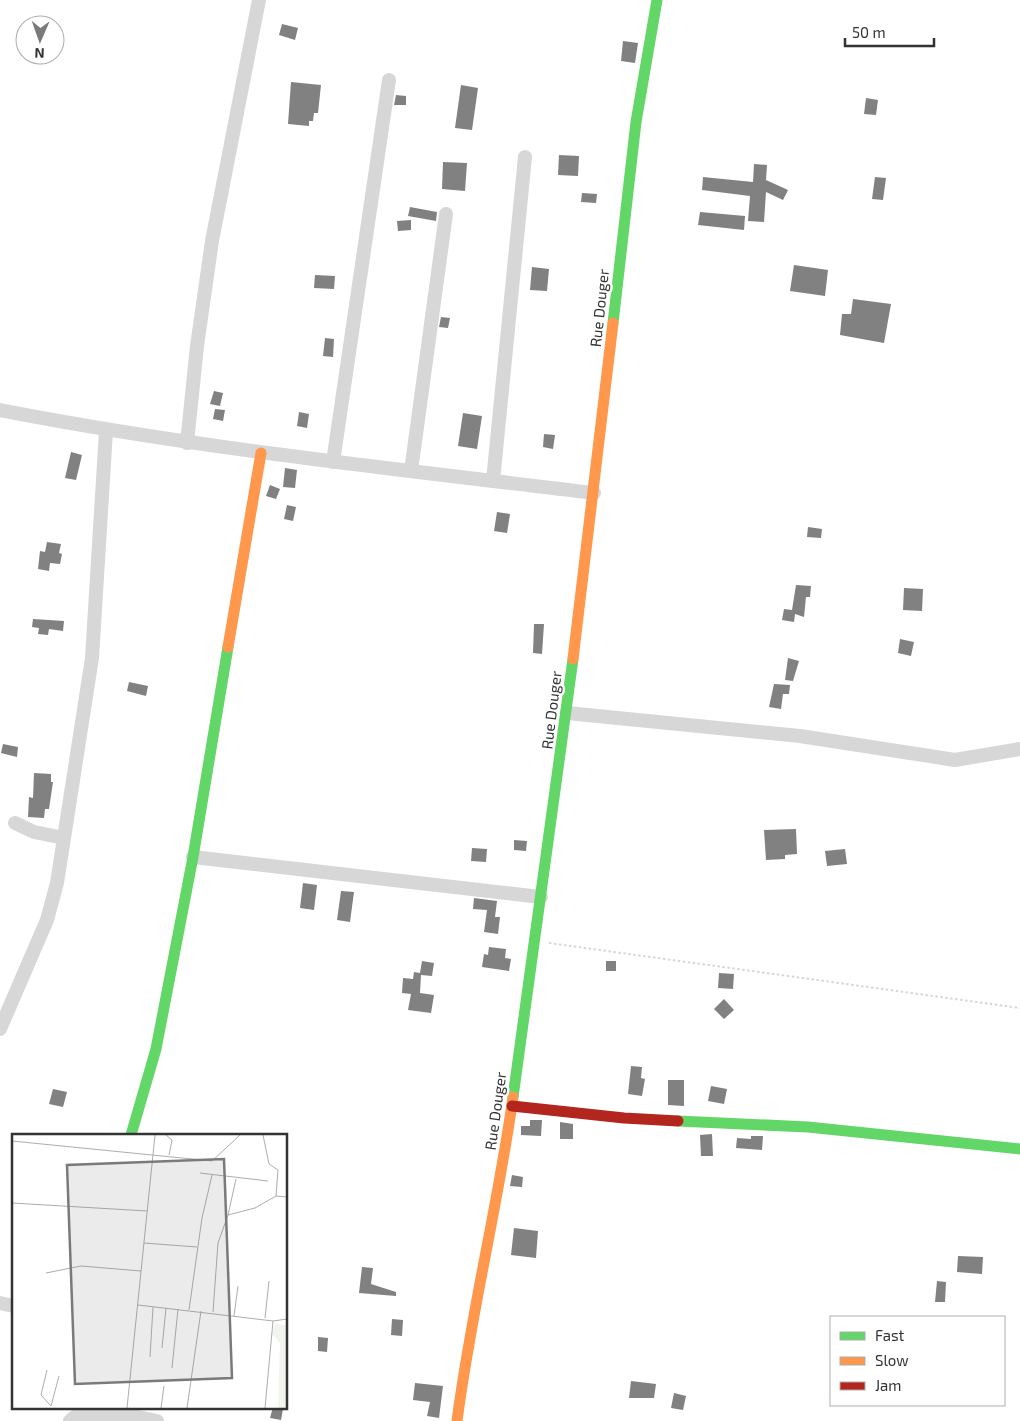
<svg xmlns="http://www.w3.org/2000/svg" width="1020" height="1421" viewBox="0 0 1020 1421" font-family="'Exo 2',sans-serif">
  <style>
    .building { fill: #818181 }
    .lines { fill: none; stroke-linecap: round; stroke-linejoin: round }
    .path { stroke: #d6d6d6; stroke-width: 2; stroke-dasharray: 2.5 2.5; stroke-linecap: butt }
    .street { stroke: #d7d7d7; stroke-width: 14 }
    .fast { stroke: #63d668; stroke-width: 11 }
    .slow { stroke: #ff974d; stroke-width: 11 }
    .jam { stroke: #b3261e; stroke-width: 11 }
    .labels { text-anchor: middle; stroke-width: 5; stroke-linejoin: round; paint-order: stroke }
    .street-label { font-size: 15px; fill: #333; stroke: #fff }
    .inset-road { fill: none; stroke: #adadad; stroke-width: 1 }
    .view { fill: #7a7a7a; fill-opacity: 0.15; stroke: #7a7a7a; stroke-width: 2.5 }
    .inset-edge { fill: none; stroke: #333; stroke-width: 2.5 }
  </style>
  <rect width="100%" height="100%" fill="#fff"/>
  <g class="building">
    <polygon points="282,24 298,28 295,40 279,35"/>
    <polygon points="623,41 638,43 635,63 621,61"/>
    <polygon points="291,82 321,85 318,113 314,113 313,121 309,121 309,126 288,124"/>
    <polygon points="461,85 478,88 472,130 455,128"/>
    <polygon points="396,95 406,96 406,105 394,105"/>
    <polygon points="866,98 878,100 876,115 864,114"/>
    <polygon points="559,155 579,156 578,176 558,175"/>
    <polygon points="443,162 467,163 465,191 442,189"/>
    <polygon points="754,164 767,165 766,180 788,190 783,200 766,192 764,222 748,221 750,196 702,190 703,177 753,182"/>
    <polygon points="875,177 886,178 883,200 872,199"/>
    <polygon points="582,193 597,194 596,203 581,202"/>
    <polygon points="410,207 437,212 436,221 408,216"/>
    <polygon points="700,212 745,216 744,230 698,225"/>
    <polygon points="411,220 411,230 398,231 397,221"/>
    <polygon points="794,265 828,270 825,296 790,291"/>
    <polygon points="532,267 549,269 547,291 530,290"/>
    <polygon points="315,275 335,276 334,289 314,288"/>
    <polygon points="853,299 891,304 884,343 840,335 842,314 851,314"/>
    <polygon points="441,317 450,318 448,328 439,327"/>
    <polygon points="325,338 334,339 333,357 323,356"/>
    <polygon points="214,391 223,393 220,406 210,404"/>
    <polygon points="215,409 225,410 223,421 213,419"/>
    <polygon points="299,412 309,414 307,428 297,426"/>
    <polygon points="463,413 482,416 477,449 458,446"/>
    <polygon points="544,434 555,435 553,449 543,447"/>
    <polygon points="71,452 82,455 76,480 65,478"/>
    <polygon points="285,468 297,470 295,488 283,487"/>
    <polygon points="270,485 280,489 276,499 266,496"/>
    <polygon points="287,505 296,507 293,521 284,519"/>
    <polygon points="497,512 510,514 507,533 494,531"/>
    <polygon points="808,527 822,529 821,538 807,537"/>
    <polygon points="47,542 61,544 59,553 62,554 60,564 50,563 49,571 38,569 40,551 45,552"/>
    <polygon points="796,585 811,586 810,597 806,597 804,617 795,614 794,622 782,620 784,609 792,610"/>
    <polygon points="904,588 923,589 922,611 903,610"/>
    <polygon points="33,619 64,621 63,631 49,629 48,635 38,634 39,628 32,627"/>
    <polygon points="534,624 544,624 542,654 533,653"/>
    <polygon points="900,639 914,642 911,656 898,653"/>
    <polygon points="788,658 799,661 793,681 785,680"/>
    <polygon points="129,682 148,686 146,696 127,691"/>
    <polygon points="774,684 790,685 789,694 783,694 781,709 769,707"/>
    <polygon points="3,744 18,747 17,757 1,753"/>
    <polygon points="34,773 51,774 51,782 53,782 49,809 45,809 44,818 28,817 29,797 33,798"/>
    <polygon points="796,829 797,854 785,855 785,859 766,860 764,830"/>
    <polygon points="514,840 527,841 526,851 514,850"/>
    <polygon points="472,848 487,849 486,862 471,861"/>
    <polygon points="845,849 847,864 827,866 825,851"/>
    <polygon points="303,883 317,885 314,910 300,908"/>
    <polygon points="341,891 354,892 350,922 337,920"/>
    <polygon points="474,898 497,901 495,917 500,917 498,934 484,932 487,910 473,909"/>
    <polygon points="489,947 506,949 505,958 511,959 509,971 482,967 484,954 488,955"/>
    <polygon points="422,961 434,963 432,976 421,975 420,993 434,995 431,1013 408,1010 411,994 402,993 403,978 413,979 414,972 420,973"/>
    <rect x="606" y="961" width="10" height="10"/>
    <polygon points="719,973 734,974 733,989 718,988"/>
    <polygon points="724,999 734,1010 724,1019 714,1009"/>
    <polygon points="631,1066 642,1067 641,1078 645,1079 642,1096 628,1094"/>
    <polygon points="668,1080 684,1080 684,1106 668,1105"/>
    <polygon points="711,1086 727,1089 724,1104 708,1101"/>
    <polygon points="53,1089 67,1092 63,1107 49,1104"/>
    <polygon points="530,1120 542,1120 541,1136 521,1135 521,1126 530,1126"/>
    <polygon points="560,1122 573,1124 573,1139 560,1139"/>
    <polygon points="712,1134 713,1156 701,1156 700,1135"/>
    <polygon points="751,1136 763,1136 762,1150 736,1148 737,1138 751,1139"/>
    <polygon points="512,1175 523,1177 522,1187 510,1186"/>
    <polygon points="514,1228 538,1231 536,1258 511,1255"/>
    <polygon points="958,1256 983,1257 982,1274 957,1272"/>
    <polygon points="362,1267 373,1268 371,1284 396,1292 396,1296 359,1293"/>
    <polygon points="937,1281 946,1282 945,1302 935,1302"/>
    <polygon points="392,1319 403,1320 402,1336 391,1335"/>
    <polygon points="318,1337 328,1338 327,1352 318,1351"/>
    <polygon points="631,1381 656,1384 654,1398 629,1398"/>
    <polygon points="415,1383 443,1386 439,1418 427,1416 430,1402 413,1400"/>
    <polygon points="674,1393 686,1396 683,1410 671,1408"/>
    <polygon points="273,1407 283,1409 281,1420 270,1418"/>
  </g>
  <g class="lines">
    <polyline class="path" points="549,943 1020,1008"/>
    <g class="street">
      <path d="M 0,410 C 196,448 395,469 594,493"/>
      <polyline points="187,443 197,346 212,241 259,0"/>
      <polyline points="333,462 389,80"/>
      <polyline points="411,471 446,214"/>
      <polyline points="493,481 525,157"/>
      <polyline points="567,713 800,736 955,760 1020,749"/>
      <polyline points="15,823 34,832 64,838"/>
      <polyline points="193,857 541,897"/>
      <polyline points="0,1029 47,920 57,883 92,658 106,431"/>
      <polyline points="0,1303 14,1306"/>
      <polyline points="70,1421 76,1416 138,1417 157,1421"/>
    </g>
    <g class="fast">
      <polyline points="613,323 636,122 657,0"/>
      <polyline points="513,1097 573,659"/>
      <polyline points="678,1121 808,1127 1020,1149"/>
      <polyline points="131,1135 156,1049 193,857 228,647"/>
    </g>
    <g class="slow">
      <polyline points="228,647 261,453"/>
      <polyline points="573,659 613,323"/>
      <path d="M 457,1421 C 471,1312 498,1206 513,1097"/>
    </g>
    <polyline class="jam" points="512,1106 624,1118 678,1121"/>
  </g>
  <g class="labels">
    <g class="street-label">
      <text transform="translate(600 308) rotate(-84)" y="5">Rue Douger</text>
      <text transform="translate(552 710) rotate(-83)" y="5">Rue Douger</text>
      <text transform="translate(496 1111) rotate(-82)" y="5">Rue Douger</text>
    </g>
  </g>
  <g transform="translate(12 1134)">
    <rect width="275" height="275" fill="#fff"/>
    <path d="M 263,190 L 275,191 L 275,274 L 266,274 L 268,209 L 260,200 Z" fill="#f1f5ed"/>
    <path class="inset-road" d="M 154,1 L 160,6 L 157,21M 251,1 L 257,30 L 266,36 L 264,62M 0,7 L 200,27 L 228,1M 188,39 L 256,47M 0,69 L 135,77M 216,81 L 224,45M 132,109 L 185,113M 34,139 L 69,132 L 129,137M 126,171 L 261,187 L 275,185M 177,176 L 190,84 L 200,41M 201,178 L 206,109 L 216,81 L 243,74 L 264,62 L 275,63M 222,182 L 226,152M 253,184 L 257,147M 150,214 L 154,174M 138,223 L 141,173M 160,234 L 166,175M 35,236 L 29,261 L 39,272M 39,272 L 47,242M 115,274 L 143,1M 149,274 L 152,252M 175,274 L 189,177M 253,274 L 261,187"/>
    <path class="view" d="M 212,25 L 220,244 L 63,250 L 55,31 Z"/>
    <rect width="275" height="275" class="inset-edge"/>
  </g>
  <rect x="830" y="1316" width="175" height="90" fill="#ffffff" stroke="#adadad"/>
  <rect x="840" y="1332" width="25" height="8" fill="#63d668" stroke="#adadad"/>
  <text x="875" y="1341" font-size="15" fill="#333333">Fast</text>
  <rect x="840" y="1357" width="25" height="8" fill="#ff974d" stroke="#adadad"/>
  <text x="875" y="1366" font-size="15" fill="#333333">Slow</text>
  <rect x="840" y="1382" width="25" height="8" fill="#b3261e" stroke="#adadad"/>
  <text x="875" y="1391" font-size="15" fill="#333333">Jam</text>
  <g transform="translate(40 40) rotate(182)"><circle r="24" fill="#ffffff" stroke="#adadad"/>
  <path d="M0-4L9 19L0 12L-9 19Z" fill="#7a7a7a"/>
  <text y="-8" font-size="14" font-weight="bold" text-anchor="middle" fill="#333333">N</text>
  </g>
  <path d="M845 38v8h89v-8" fill="none" stroke="#333333" stroke-width="2.5"/>
  <text x="852" y="38" font-size="15" fill="#333333" stroke="#ffffff" stroke-width="4" paint-order="stroke">50 m</text>
</svg>
